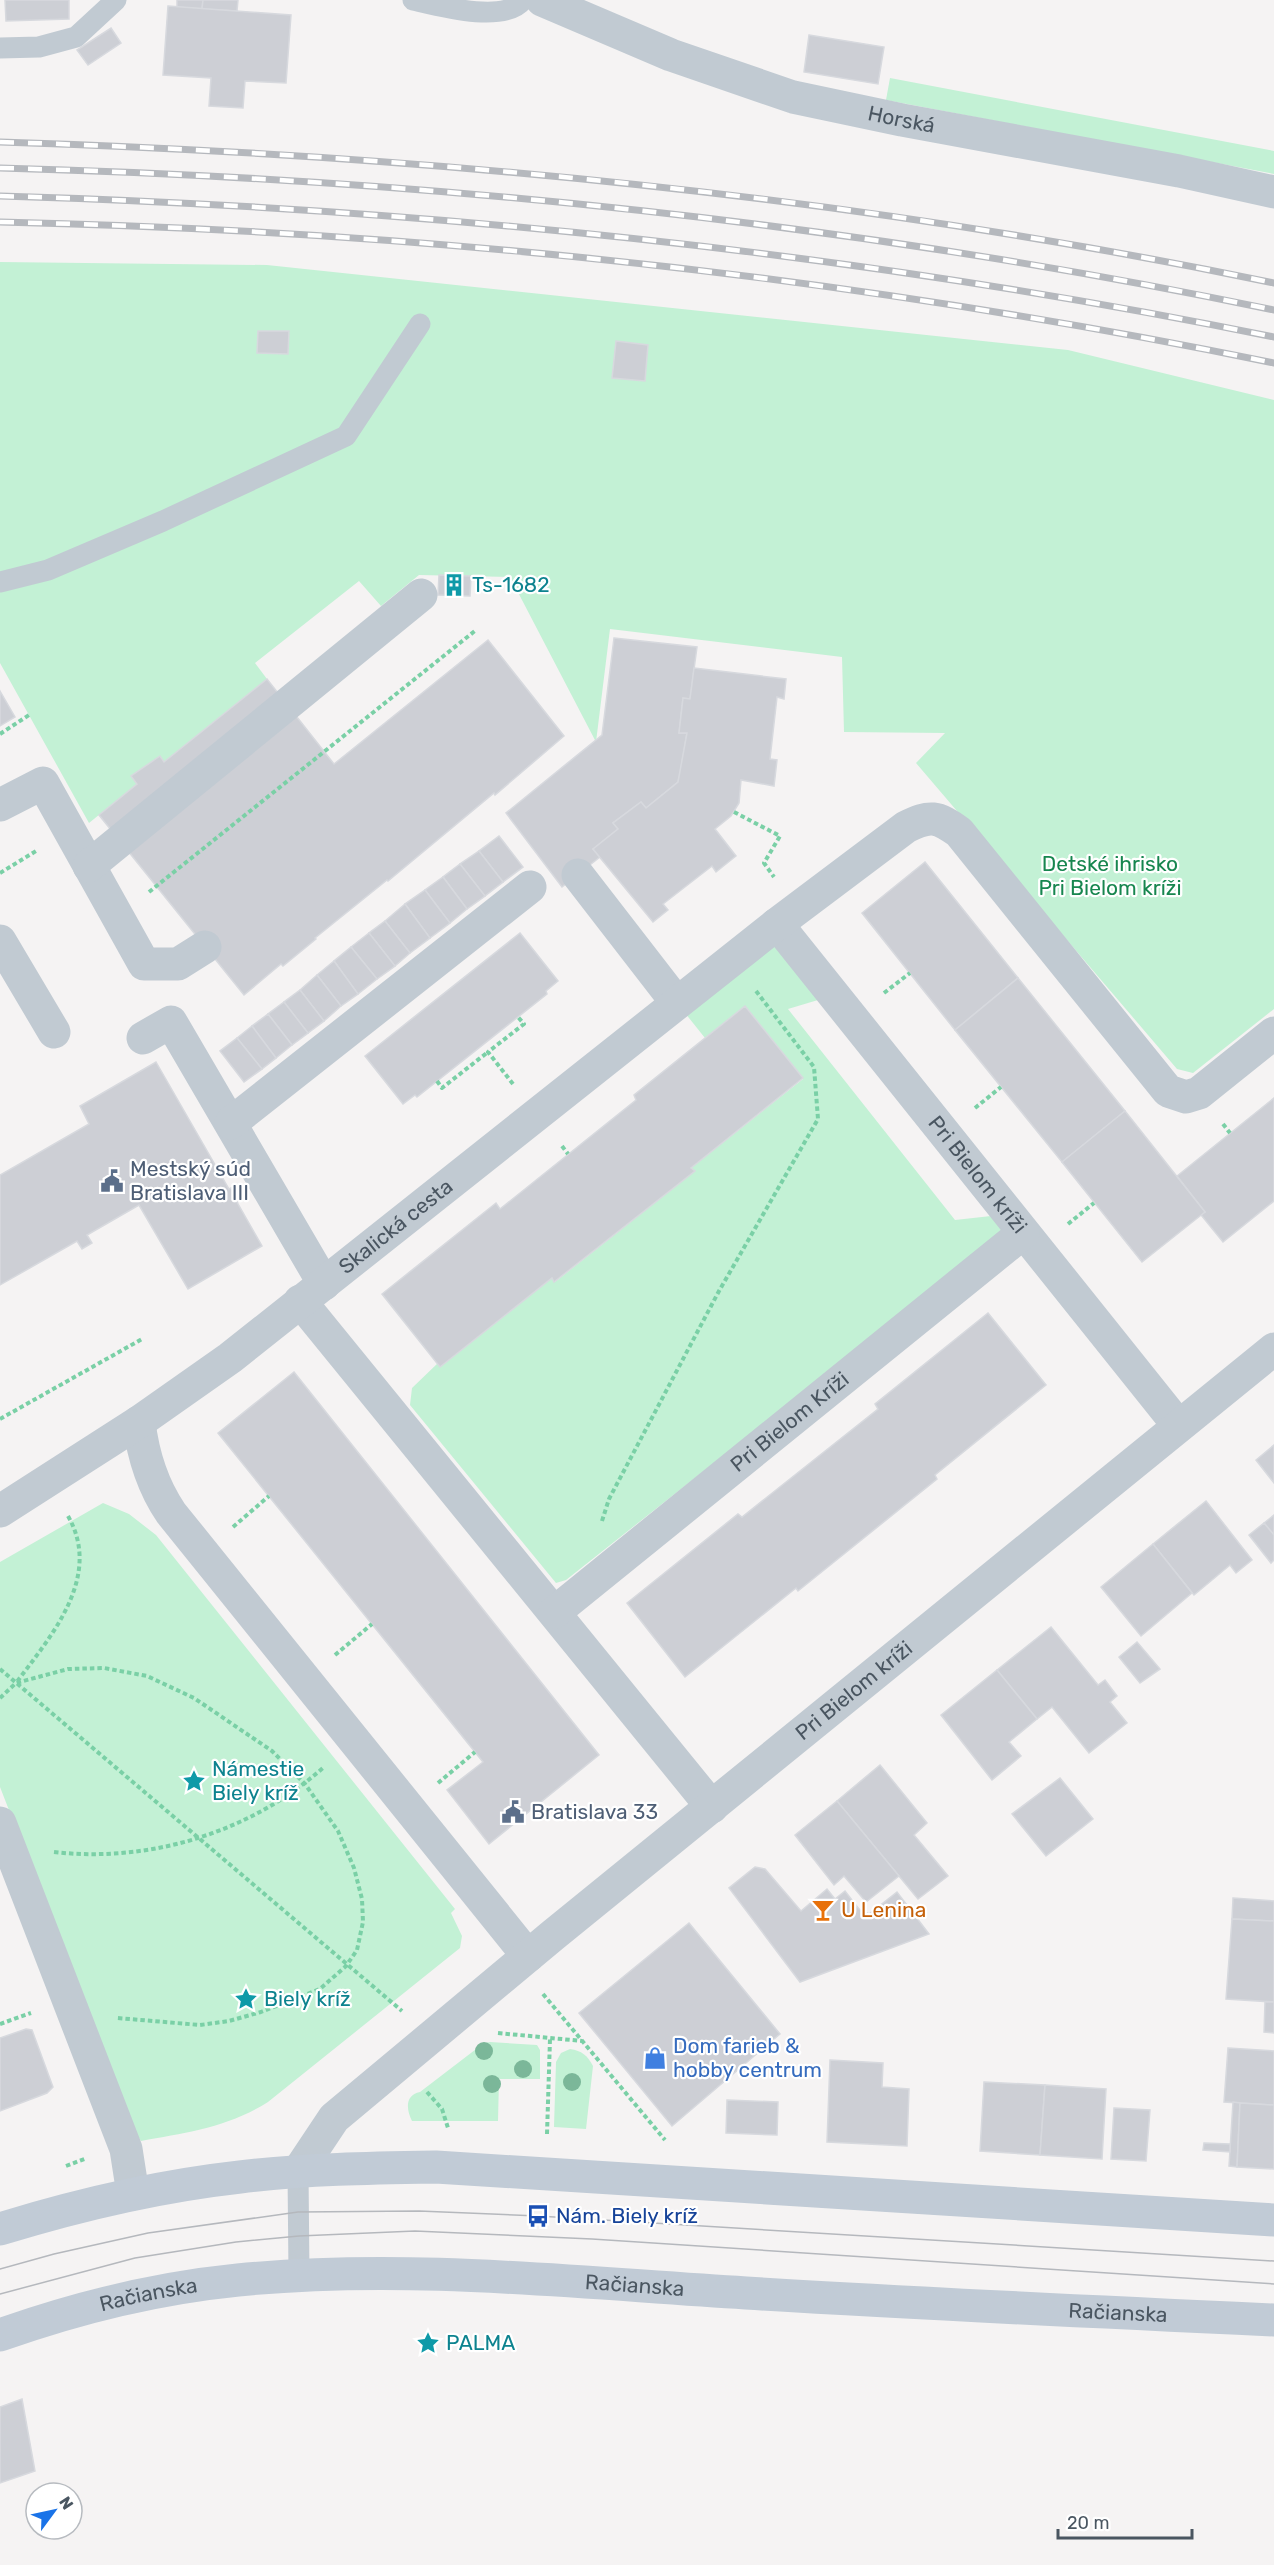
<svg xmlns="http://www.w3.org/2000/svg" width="1274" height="2565" viewBox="0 0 1274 2565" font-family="Rubik,sans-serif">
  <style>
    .green { fill: #c3f1d5 }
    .building { fill: #cdcfd5; stroke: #d7d9de; stroke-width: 1.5 }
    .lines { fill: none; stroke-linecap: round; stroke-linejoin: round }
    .path { stroke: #7ad0a6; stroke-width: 4; stroke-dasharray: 4.5 3; stroke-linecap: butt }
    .service { stroke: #c1cad2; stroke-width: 21 }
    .minor { stroke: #c1cad2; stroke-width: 33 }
    .secondary { stroke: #c1cbd6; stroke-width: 33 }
    .tram { stroke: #b5b8bd; stroke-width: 1.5 }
    .rail-casing { stroke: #b5b8bd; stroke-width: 7 }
    .rail { stroke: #fff; stroke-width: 4.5; stroke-dasharray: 14; stroke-linecap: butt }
    .tree { fill: #7bb799 }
    .labels { text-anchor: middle; stroke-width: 4.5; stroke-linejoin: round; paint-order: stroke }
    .street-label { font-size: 21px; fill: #4a5661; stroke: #fff }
    .culture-label { font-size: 21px; fill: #0d838f; stroke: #fff; text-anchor: start }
    .park-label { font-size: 21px; fill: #17864f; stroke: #fff }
    .service-label { font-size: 21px; fill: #4e5e75; stroke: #fff; text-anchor: start }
    .food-label { font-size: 21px; fill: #c56008; stroke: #fff; text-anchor: start }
    .shop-label { font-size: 21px; fill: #366cbe; stroke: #fff; text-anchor: start }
    .transit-label { font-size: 21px; fill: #164399; stroke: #fff; text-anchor: start }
  </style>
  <rect width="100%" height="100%" fill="#f5f3f3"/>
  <g class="green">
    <polygon points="890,78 1274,151 1274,174 886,100"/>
    <polygon points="0,262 267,265 1068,350 1274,400 1274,1009 1193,1073 1177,1069 916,763 945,733 844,732 842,657 610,629 596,742 510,577 419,575 381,606 359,581 255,663 267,679 164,762 160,756 131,776 137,784 89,823 0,663"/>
    <polygon points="773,943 818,1000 788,1009 955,1220 991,1216 1004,1233 566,1580 556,1583 410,1405 412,1388 438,1363 440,1366 552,1278 555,1282 695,1171 691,1168 803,1079 745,1006 705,1038 685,1013"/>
    <path d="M 103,1503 L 129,1514 L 156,1535 L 455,1909 L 451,1913 L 462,1936 L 460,1948 L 268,2102 C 229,2127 186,2133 141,2141 L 133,2129 L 0,1787 L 0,1562 Z"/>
    <path d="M 490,2042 L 537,2045 L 540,2050 L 540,2079 L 499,2079 L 498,2121 L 412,2121 C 406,2109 405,2095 420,2092 L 484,2043 Z"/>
    <path d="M 570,2049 C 582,2051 587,2055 593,2066 L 586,2129 L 554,2127 L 556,2062 L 561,2053 Z"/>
  </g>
  <g class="building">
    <polygon points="5,0 69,0 69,19 6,21"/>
    <polygon points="177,0 203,0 202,9 177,7"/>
    <polygon points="203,0 238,0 237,11 202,9"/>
    <polygon points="168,6 291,15 286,83 245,81 243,108 209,106 211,78 163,75"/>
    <polygon points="111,28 121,43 88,65 77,50"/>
    <polygon points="809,35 884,47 878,84 804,72"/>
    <polygon points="258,331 289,331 288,354 257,353"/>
    <polygon points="616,341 648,345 645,381 612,378"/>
    <polygon points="439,575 471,576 470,596 438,595"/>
    <polygon points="614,638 697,647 690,699 683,698 679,733 687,733 680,774 678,782 646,808 641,802 613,823 618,829 593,849 600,857 562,887 506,813 602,735"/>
    <polygon points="488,640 564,736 495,795 494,793 388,881 387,880 315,938 316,939 283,966 281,964 244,995 99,815 137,784 131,776 160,756 164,762 267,679 334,764"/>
    <polygon points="694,668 786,679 784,699 777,697 770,759 777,760 774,786 741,780 739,803 731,816 715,829 736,856 716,872 712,866 663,904 668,910 653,922 593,849 618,829 613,823 641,802 646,808 678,782 687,733 679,733 683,698 690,699"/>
    <polygon points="0,691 15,717 0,726"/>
    <polygon points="499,836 523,867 503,882 479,851"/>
    <polygon points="479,851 503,882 485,896 460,864"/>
    <polygon points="925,862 1018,978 955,1030 862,913"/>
    <polygon points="460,864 485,896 467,909 443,877"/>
    <polygon points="443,877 467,909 450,923 425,890"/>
    <polygon points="425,890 450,923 430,938 405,904"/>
    <polygon points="405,904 430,938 410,953 385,921"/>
    <polygon points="385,921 410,953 395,966 369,933"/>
    <polygon points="369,933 395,966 377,979 351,947"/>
    <polygon points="520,933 558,981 546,991 547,994 417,1097 415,1095 403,1104 365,1056"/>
    <polygon points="351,947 377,979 358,994 334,961"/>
    <polygon points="334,961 358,994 341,1006 317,975"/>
    <polygon points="317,975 341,1006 324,1021 300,990"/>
    <polygon points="1018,978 1125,1111 1062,1162 955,1030"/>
    <polygon points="300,990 324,1021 308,1033 284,1002"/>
    <polygon points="284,1002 308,1033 292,1045 268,1014"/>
    <polygon points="745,1006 803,1078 691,1168 695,1171 554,1282 552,1278 440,1367 382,1294 496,1203 500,1209 636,1100 634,1095"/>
    <polygon points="268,1014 292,1045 276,1058 252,1026"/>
    <polygon points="252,1026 276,1058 262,1069 237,1038"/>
    <polygon points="237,1038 262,1069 244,1082 220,1051"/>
    <polygon points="156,1062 229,1189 233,1187 241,1200 237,1202 262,1246 188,1289 139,1205 87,1235 92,1243 82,1249 77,1241 0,1285 0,1175 89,1124 80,1106"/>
    <polygon points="1274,1098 1274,1201 1223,1242 1201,1215 1205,1212 1177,1176"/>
    <polygon points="1125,1111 1205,1212 1142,1262 1062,1162"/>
    <polygon points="988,1313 1046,1385 935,1475 937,1479 798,1591 796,1588 685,1677 627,1603 738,1514 742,1517 878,1409 875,1404"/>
    <polygon points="294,1372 599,1755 489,1844 447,1790 483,1762 218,1433"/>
    <polygon points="1274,1445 1274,1483 1256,1460"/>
    <polygon points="1206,1501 1252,1560 1236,1573 1230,1565 1194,1595 1153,1544"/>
    <polygon points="1274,1515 1274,1535 1264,1523"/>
    <polygon points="1264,1523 1274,1535 1274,1560 1271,1563 1249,1535"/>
    <polygon points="1153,1544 1192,1593 1141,1636 1101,1587"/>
    <polygon points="1051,1627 1098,1685 1105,1680 1117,1696 1110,1702 1127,1723 1089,1753 1052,1707 1037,1719 997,1670"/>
    <polygon points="1137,1642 1160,1669 1140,1683 1119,1657"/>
    <polygon points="997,1670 1037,1719 1009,1742 1021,1756 992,1780 941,1715"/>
    <polygon points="880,1765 927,1823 914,1835 948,1876 918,1899 837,1801"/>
    <polygon points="1060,1778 1093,1819 1046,1856 1012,1814"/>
    <polygon points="837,1801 899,1876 866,1902 844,1876 834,1885 795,1835"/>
    <polygon points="755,1867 765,1869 801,1911 827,1889 835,1899 845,1891 859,1909 869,1914 897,1892 929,1934 800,1982 729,1888"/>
    <polygon points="1233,1898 1274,1901 1274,1921 1232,1919"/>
    <polygon points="1232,1919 1274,1921 1274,2002 1226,1999"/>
    <polygon points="689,1923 780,2034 672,2126 579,2013"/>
    <polygon points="1265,2002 1274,2002 1274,2033 1264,2032"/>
    <polygon points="26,2029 32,2030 53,2087 47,2093 0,2111 0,2038"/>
    <polygon points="1228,2048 1274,2051 1274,2105 1224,2102"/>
    <polygon points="830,2060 883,2063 882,2087 909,2089 907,2146 827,2142"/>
    <polygon points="984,2082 1045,2085 1040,2155 980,2151"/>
    <polygon points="1045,2085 1106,2089 1102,2159 1040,2155"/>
    <polygon points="727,2100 778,2102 777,2135 726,2133"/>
    <polygon points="1233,2102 1240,2103 1237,2167 1229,2166"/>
    <polygon points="1240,2103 1274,2105 1274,2169 1237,2167"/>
    <polygon points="1114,2108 1150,2110 1146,2161 1111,2159"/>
    <polygon points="1204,2143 1230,2144 1230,2152 1203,2150"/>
    <polygon points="22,2399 35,2471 0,2483 0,2407"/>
  </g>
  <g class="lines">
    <g class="path">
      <polyline points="0,734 29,715"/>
      <polyline points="734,812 780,836 764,863 774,877"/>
      <polyline points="0,873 36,851"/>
      <polyline points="149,892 476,630"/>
      <polyline points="884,993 910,973"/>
      <polyline points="437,1081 442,1088 488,1052"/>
      <polyline points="513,1084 488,1052 524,1024 518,1017"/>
      <polyline points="975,1108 1001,1087"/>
      <polyline points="1223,1124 1230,1133"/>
      <polyline points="562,1146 568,1154"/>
      <polyline points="1068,1224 1094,1203"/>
      <polyline points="0,1419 142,1339"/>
      <path d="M 68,1516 C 103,1577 51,1636 16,1683 L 68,1669 L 104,1668 L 147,1676 L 194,1698 L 272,1751 L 305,1784 L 338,1831 L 354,1868 L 362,1899 L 363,1922 L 357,1950 L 346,1966 L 320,1989 L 261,2012 L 229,2021 L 200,2025 L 117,2018"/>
      <polyline points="602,1521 609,1499 719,1291 818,1119 814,1067 756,991"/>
      <polyline points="233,1527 269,1496"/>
      <polyline points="335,1655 372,1624"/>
      <polyline points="0,1669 402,2011"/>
      <polyline points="0,1698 16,1683"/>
      <polyline points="438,1783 475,1752"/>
      <path d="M 54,1852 C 151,1863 251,1832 324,1767"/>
      <polyline points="543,1994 665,2140"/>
      <polyline points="0,2024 31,2013"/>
      <polyline points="498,2033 582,2041"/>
      <polyline points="427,2092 442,2109 448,2128"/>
      <polyline points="547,2134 550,2039"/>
      <polyline points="66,2166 87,2158"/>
    </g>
    <g class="service">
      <path d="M 413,0 C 439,6 505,24 523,0"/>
      <polyline points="0,48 39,47 76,37 116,0"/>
      <polyline points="0,582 48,570 163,521 346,436 420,324"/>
      <polyline points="298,2172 299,2275"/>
    </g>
    <g class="minor">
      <path id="s1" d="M 542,0 L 671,55 L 793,97 L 902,120 L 1179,171 L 1274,192"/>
      <polyline points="0,805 43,783 144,964 178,964 205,947"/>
      <polyline points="89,866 421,595"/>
      <polyline points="578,875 677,1003"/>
      <path id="s2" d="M 777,924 L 1178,1425"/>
      <polyline points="0,941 54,1032"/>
      <polyline points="143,1038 171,1022 324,1284"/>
      <polyline points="231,1123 530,887"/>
      <polyline points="300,1301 712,1807"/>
      <path d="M 139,1422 C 143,1456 152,1485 171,1513 L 528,1956"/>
      <path id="s3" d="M 0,1511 L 139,1422 L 230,1358 L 777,924 L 906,827 C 930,815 937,816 959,832 L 1168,1091 L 1186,1097 L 1199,1093 L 1274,1033"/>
      <path id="s4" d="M 555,1612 L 1023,1233"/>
      <polyline points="0,1823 126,2149 133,2194"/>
      <path id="s5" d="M 298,2172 L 334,2118 L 552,1936 L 1274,1349"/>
    </g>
    <g class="secondary">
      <path d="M 0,2229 C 78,2205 159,2186 240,2177 C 305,2169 371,2168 436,2167 L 1274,2220"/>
      <path id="s6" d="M 0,2335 C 76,2308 158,2288 238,2280 C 407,2263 578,2283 746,2293 C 922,2304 1098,2312 1274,2320"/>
    </g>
    <g class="tram">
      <polyline points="0,2269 54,2254 148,2233 298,2212 419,2211 538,2216 1274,2261"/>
      <polyline points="0,2294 135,2258 236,2242 299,2236 415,2231 592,2239 1274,2284"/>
    </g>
    <g class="rail-casing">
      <g id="rail">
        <path d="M 0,142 C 427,155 855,196 1274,283"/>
        <path d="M 0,168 C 427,179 855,223 1274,310"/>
        <path d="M 0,196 C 428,208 854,252 1274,337"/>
        <path d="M 0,222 C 428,231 854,277 1274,363"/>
      </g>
    </g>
    <use href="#rail" class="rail"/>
  </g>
  <g class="tree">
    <circle cx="484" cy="2051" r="9"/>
    <circle cx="523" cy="2069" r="9"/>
    <circle cx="572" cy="2082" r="9"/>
    <circle cx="492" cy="2084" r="9"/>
  </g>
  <defs>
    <g id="building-bare" transform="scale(1.8)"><path d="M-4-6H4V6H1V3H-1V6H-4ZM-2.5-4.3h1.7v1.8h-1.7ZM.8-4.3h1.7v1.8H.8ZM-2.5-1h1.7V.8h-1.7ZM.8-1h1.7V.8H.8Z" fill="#0f9aa8" stroke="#fff" stroke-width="2.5" paint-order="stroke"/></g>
    <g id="civic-bare" transform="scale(1.8)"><path d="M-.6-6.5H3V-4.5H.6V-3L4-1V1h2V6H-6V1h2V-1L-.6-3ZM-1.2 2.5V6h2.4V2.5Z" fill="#5c6f8a" stroke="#fff" stroke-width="2.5" paint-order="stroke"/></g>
    <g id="sight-bare" transform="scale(1.8)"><path d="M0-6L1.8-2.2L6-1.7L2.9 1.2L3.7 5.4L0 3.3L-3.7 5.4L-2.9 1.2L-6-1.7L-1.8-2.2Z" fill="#0f9aa8" stroke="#fff" stroke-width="2.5" paint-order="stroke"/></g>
    <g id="bar-bare" transform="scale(1.8)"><path d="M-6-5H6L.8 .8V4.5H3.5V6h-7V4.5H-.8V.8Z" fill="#e8710a" stroke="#fff" stroke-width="2.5" paint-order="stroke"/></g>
    <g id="shop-bare" transform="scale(1.8)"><path d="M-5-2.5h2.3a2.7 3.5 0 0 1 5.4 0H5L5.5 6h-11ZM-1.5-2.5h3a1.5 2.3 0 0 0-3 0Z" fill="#3f7fe0" stroke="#fff" stroke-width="2.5" paint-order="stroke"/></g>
    <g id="bus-bare" transform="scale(1.8)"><path d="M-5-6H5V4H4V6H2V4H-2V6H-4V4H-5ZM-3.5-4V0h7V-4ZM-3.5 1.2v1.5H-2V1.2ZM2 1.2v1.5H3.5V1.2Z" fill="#1a4fb4" stroke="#fff" stroke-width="2.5" paint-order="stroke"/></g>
  </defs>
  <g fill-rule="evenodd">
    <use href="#building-bare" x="454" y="585"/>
    <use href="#civic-bare" x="112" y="1181"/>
    <use href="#sight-bare" x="194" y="1781"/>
    <use href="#civic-bare" x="513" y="1812"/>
    <use href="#bar-bare" x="823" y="1910"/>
    <use href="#sight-bare" x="246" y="1999"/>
    <use href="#shop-bare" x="655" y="2058"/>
    <use href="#bus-bare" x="538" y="2216"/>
    <use href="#sight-bare" x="428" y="2343"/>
  </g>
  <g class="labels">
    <g class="street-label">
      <text dy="7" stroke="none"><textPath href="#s1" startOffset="380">Horská</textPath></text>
      <text dy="7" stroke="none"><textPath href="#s2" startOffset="321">Pri Bielom kríži</textPath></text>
      <text dy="7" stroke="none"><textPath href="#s3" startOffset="488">Skalická cesta</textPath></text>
      <text dy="7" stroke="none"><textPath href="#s4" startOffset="302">Pri Bielom Kríži</textPath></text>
      <text dy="7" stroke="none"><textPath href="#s5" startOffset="738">Pri Bielom kríži</textPath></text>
      <text dy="7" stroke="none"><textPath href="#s6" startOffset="642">Račianska</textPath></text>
      <text dy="7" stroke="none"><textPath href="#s6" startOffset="154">Račianska</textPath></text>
      <text dy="7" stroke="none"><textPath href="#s6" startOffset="1126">Račianska</textPath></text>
    </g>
    <g class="culture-label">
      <text x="472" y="592">Ts-1682</text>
      <text x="212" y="1776">Námestie<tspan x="212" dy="24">Biely kríž</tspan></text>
      <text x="264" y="2006">Biely kríž</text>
      <text x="446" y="2350">PALMA</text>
    </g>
    <g class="park-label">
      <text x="1110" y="871">Detské ihrisko<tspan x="1110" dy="24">Pri Bielom kríži</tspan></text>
    </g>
    <g class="service-label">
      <text x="130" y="1176">Mestský súd<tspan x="130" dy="24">Bratislava III</tspan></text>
      <text x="531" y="1819">Bratislava 33</text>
    </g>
    <g class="food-label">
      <text x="841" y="1917">U Lenina</text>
    </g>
    <g class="shop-label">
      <text x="673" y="2053">Dom farieb &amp;<tspan x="673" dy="24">hobby centrum</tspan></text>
    </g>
    <g class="transit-label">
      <text x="556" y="2223">Nám. Biely kríž</text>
    </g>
  </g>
  <g transform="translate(54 2511) rotate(57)"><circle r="28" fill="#ffffff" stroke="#b7bbc0" stroke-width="1.5"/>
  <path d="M0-4.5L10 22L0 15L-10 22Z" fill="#1a73e8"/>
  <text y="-9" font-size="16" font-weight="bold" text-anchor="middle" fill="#4a5661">N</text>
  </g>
  <path d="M1058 2529v9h134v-9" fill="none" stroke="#4a5661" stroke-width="3"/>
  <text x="1067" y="2529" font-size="18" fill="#4a5661" stroke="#ffffff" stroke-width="4.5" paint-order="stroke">20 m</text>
</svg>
